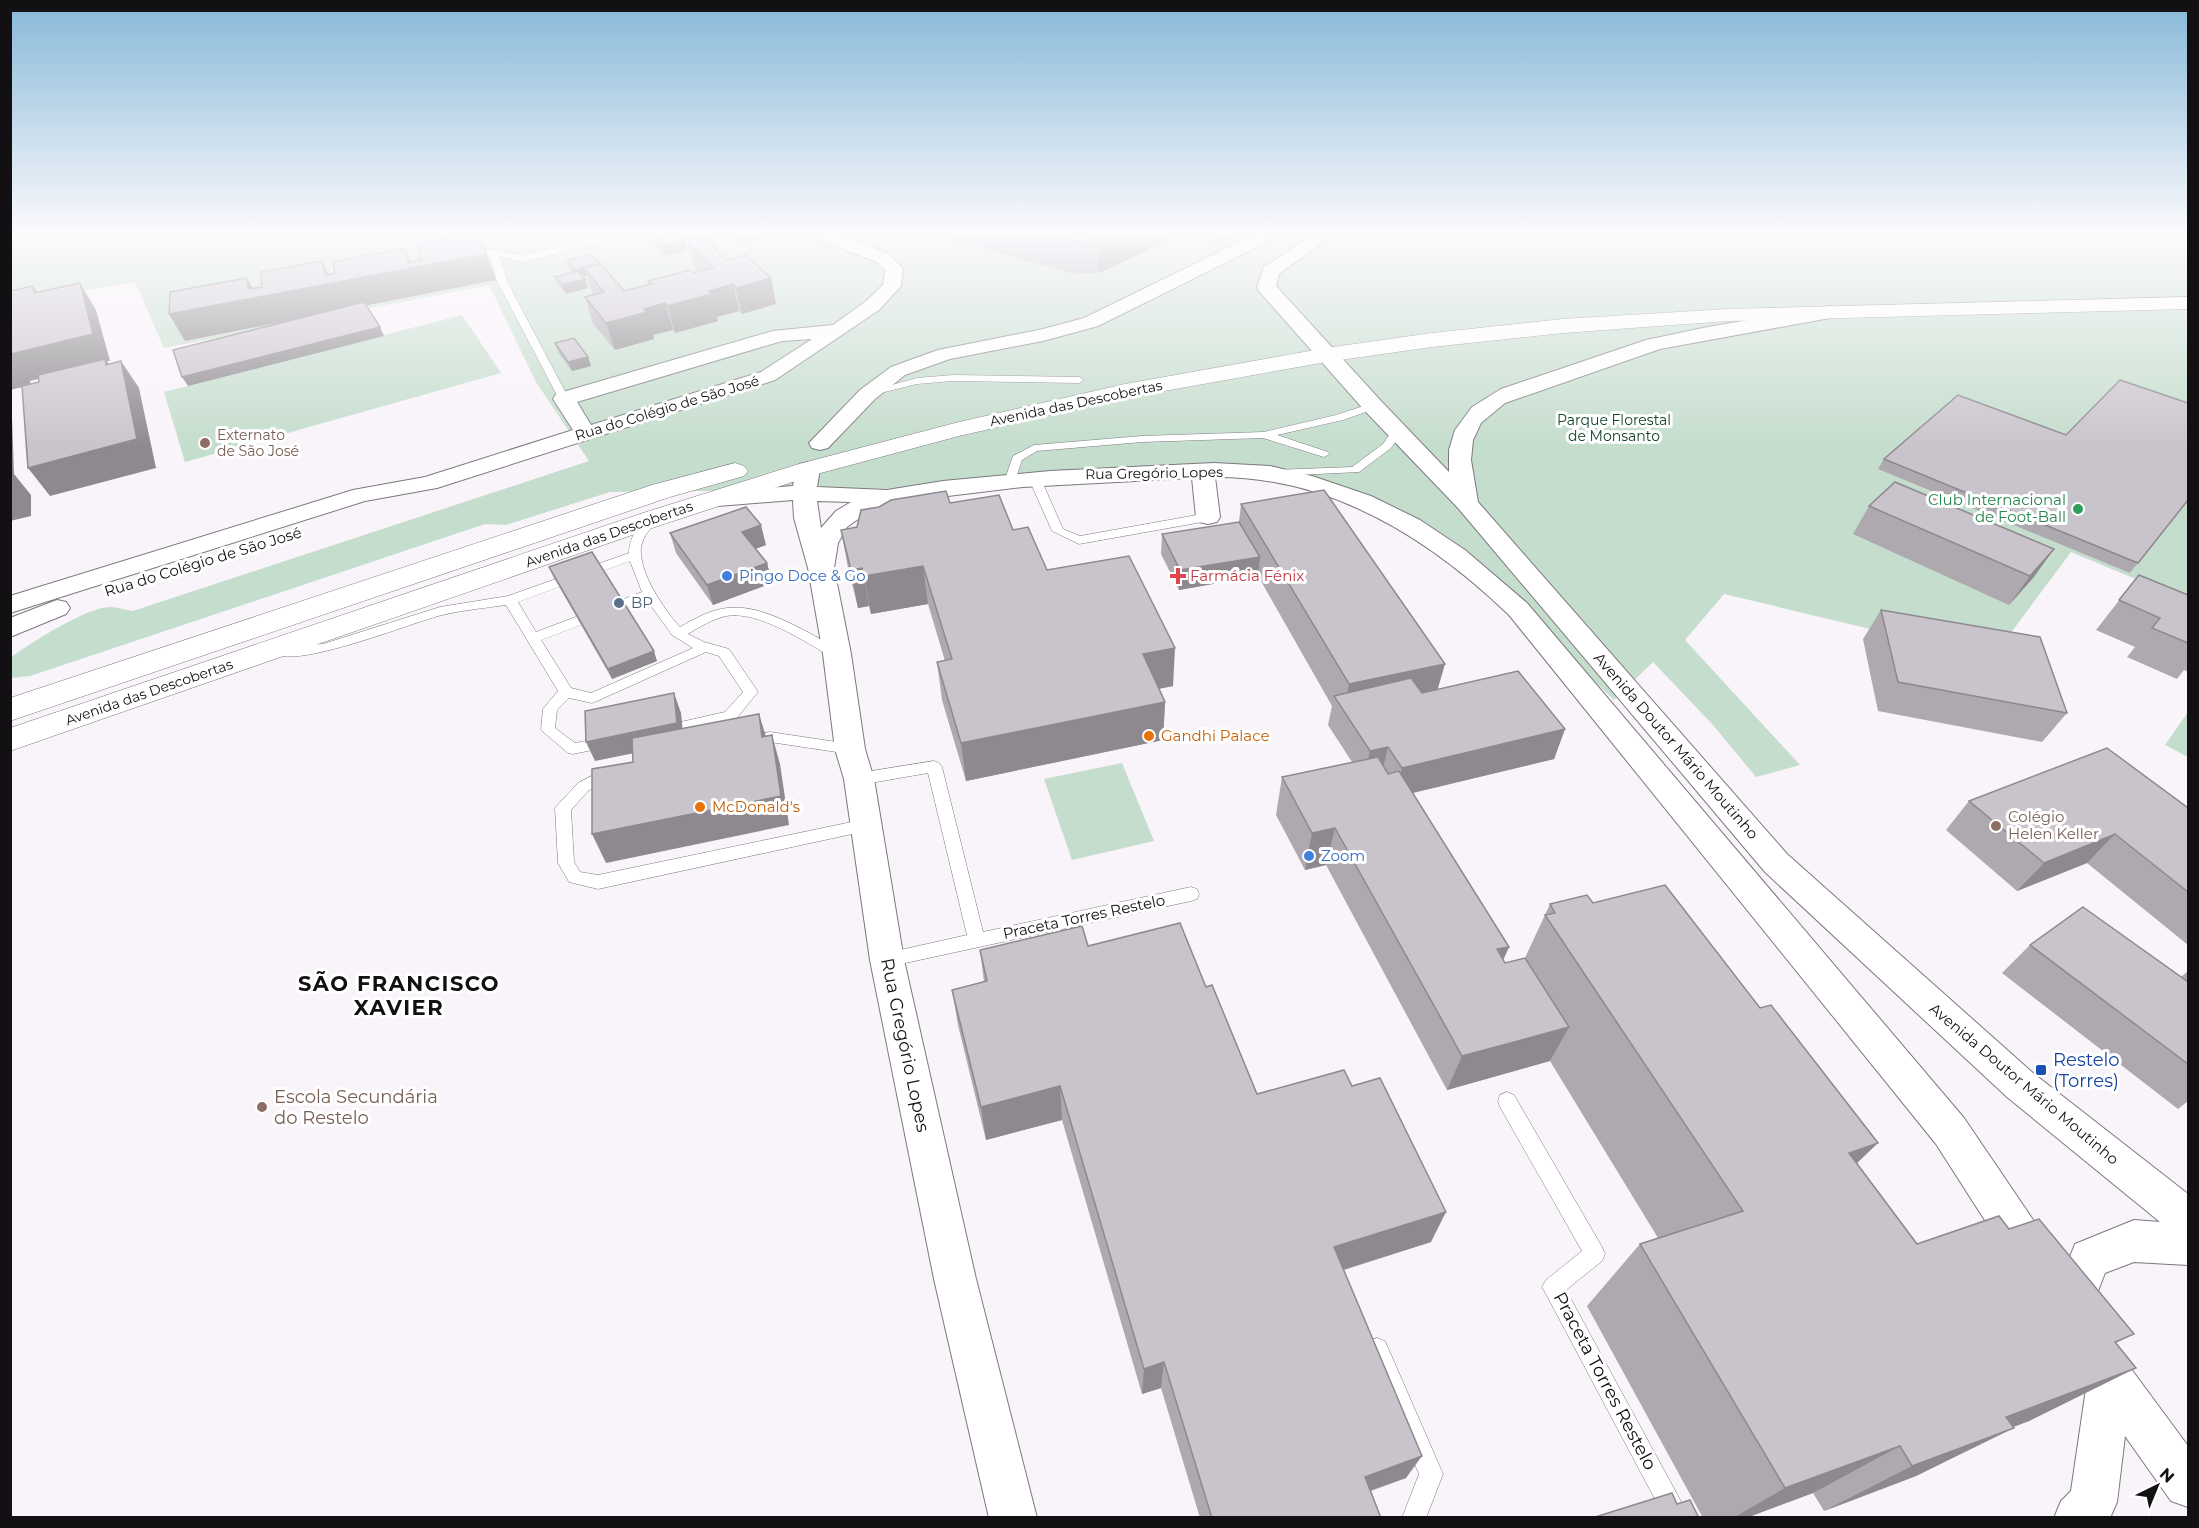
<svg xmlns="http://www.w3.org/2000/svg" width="2199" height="1528" viewBox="0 0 2199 1528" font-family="Montserrat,sans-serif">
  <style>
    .green { fill: #c4ddcc }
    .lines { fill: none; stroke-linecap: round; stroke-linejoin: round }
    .service-casing { stroke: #7d787e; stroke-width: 1 }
    .minor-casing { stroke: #7d787e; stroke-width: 2 }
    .primary-casing { stroke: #7d787e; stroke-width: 1 }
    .service { fill: #fff; fill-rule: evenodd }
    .minor { fill: #fff; fill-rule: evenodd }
    .primary { fill: #fff; fill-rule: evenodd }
    .wall { fill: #ada9af }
    .shaded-wall { fill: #8d898e }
    .building { fill: #c9c4cb; stroke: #8d898e; stroke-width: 1.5 }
    .education-dot { fill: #8d6e63; stroke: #fff; stroke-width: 2 }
    .leisure-dot { fill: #2e9e5b; stroke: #fff; stroke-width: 2 }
    .shop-dot { fill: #3f7fe0; stroke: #fff; stroke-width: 2 }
    .health-dot { fill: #e0444e; stroke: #fff; stroke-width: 2 }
    .service-dot { fill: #5c6f8a; stroke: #fff; stroke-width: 2 }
    .food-dot { fill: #e8710a; stroke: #fff; stroke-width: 2 }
    .transit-dot { fill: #1a4fb4; stroke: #fff; stroke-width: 2 }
    .labels { text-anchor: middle; stroke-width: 6; stroke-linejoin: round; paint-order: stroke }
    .far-street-label { font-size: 14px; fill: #121012; stroke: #fff }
    .far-park-label { font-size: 14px; fill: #104629; stroke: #fff }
    .far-education-label { font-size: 14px; fill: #785e54; stroke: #fff; text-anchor: start }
    .leisure-label { font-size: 15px; fill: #27864d; stroke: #fff; text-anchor: end }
    .street-label { font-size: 15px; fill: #121012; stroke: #fff }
    .shop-label { font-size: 15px; fill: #366cbe; stroke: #fff; text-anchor: start }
    .health-label { font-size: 15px; fill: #be3a42; stroke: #fff; text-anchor: start }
    .service-label { font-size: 15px; fill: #4e5e75; stroke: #fff; text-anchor: start }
    .food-label { font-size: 15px; fill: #c56008; stroke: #fff; text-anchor: start }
    .education-label { font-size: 15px; fill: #785e54; stroke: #fff; text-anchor: start }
    .near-street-label { font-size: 18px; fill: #121012; stroke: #fff }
    .near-transit-label { font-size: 18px; fill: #164399; stroke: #fff; text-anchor: start }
    .near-education-label { font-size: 18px; fill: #785e54; stroke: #fff; text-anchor: start }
    .district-label { font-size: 21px; font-weight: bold; letter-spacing: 1.5px; fill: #121012; stroke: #fff }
  </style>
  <rect width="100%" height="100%" fill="#f9f3fa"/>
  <g class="green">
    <path d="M 11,234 L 2188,234 L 2188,601 L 2071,552 L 1992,658 L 1724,594 L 1685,640 L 1800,765 L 1756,777 L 1713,725 L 1653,662 L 1614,700 L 1462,554 L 1323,486 L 1240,472 L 941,488 L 610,492 L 506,525 L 485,524 L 30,676 L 11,678 L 11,657 C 31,643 87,607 110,607 C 117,607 126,610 133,611 L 589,461 L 536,382 L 489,285 L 164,348 L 135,282 L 11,303 Z"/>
    <polygon points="462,315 501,373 185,462 164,392"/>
    <polygon points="2188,712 2188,757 2165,745"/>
    <polygon points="1122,763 1154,841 1072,860 1044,779"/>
  </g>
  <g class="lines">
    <g class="service-casing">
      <g id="service">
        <polygon points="617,234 631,234 523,262 500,256 507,281 569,399 564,402 560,401 497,281 490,255 467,261 462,258 494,249 523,256"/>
        <polygon points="953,375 1079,377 1084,380 1079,383 953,381 917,384 872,395 867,392 917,378"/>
        <polygon points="1373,403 1377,404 1377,408 1343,420 1277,435 1328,452 1330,454 1324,457 1263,438 1142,442 1037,451 1022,460 1015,481 1007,481 1005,479 1013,456 1034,445 1142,436 1264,432 1336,415"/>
        <polygon points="1397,429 1403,432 1391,448 1359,472 1275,476 1269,473 1275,470 1352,467 1383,444 1393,430"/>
        <polygon points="1034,474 1040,477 1063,529 1080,536 1208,513 1214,517 1208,521 1079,544 1052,531 1028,477"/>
        <path d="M 652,515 L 658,519 C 651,528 643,536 641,547 C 638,571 664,610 680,627 C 694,619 710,610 727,608 C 763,603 810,634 842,651 L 844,654 L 842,657 L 832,657 C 805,642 758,610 726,616 C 713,619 699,627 688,634 L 704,642 L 729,649 L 758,692 L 735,720 L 663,736 L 656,731 L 663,726 L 725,712 L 743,692 L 719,656 L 706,652 L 597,701 L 592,703 L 569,698 L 557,710 L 555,728 L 575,743 L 607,737 L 614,742 L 612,746 L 573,754 L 568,753 L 541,730 L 543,709 L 558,691 L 506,605 C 485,608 463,610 442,615 C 416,621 290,672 273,652 L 280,647 L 323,644 L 440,607 L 508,596 L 629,553 C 629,539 639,520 652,515 ZM 630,561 L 642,592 L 536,632 L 518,602 ZM 647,600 L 672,635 L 693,648 L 591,693 L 571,688 L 541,640 Z"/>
        <polygon points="770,732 850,744 857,749 850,754 770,742 752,745 745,740 747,736"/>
        <polygon points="934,761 939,763 942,767 983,932 1191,887 1197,889 1199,894 1197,899 1191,901 887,967 881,965 878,960 881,955 887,953 967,935 928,773 859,785 854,783 851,779 854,775 859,773"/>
        <polygon points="609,767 614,769 617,773 614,777 588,791 571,810 574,862 580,872 598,875 866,819 872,821 874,825 872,829 866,831 598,889 569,882 558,863 555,808 578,783"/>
        <polygon points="1507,1092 1514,1095 1602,1247 1605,1254 1602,1261 1566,1290 1690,1518 1665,1518 1546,1294 1542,1287 1546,1280 1582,1251 1500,1107 1498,1101 1500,1095"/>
        <polygon points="1377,1338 1385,1341 1443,1474 1426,1518 1402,1518 1419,1474 1366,1349 1369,1341"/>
      </g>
    </g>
    <g class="minor-casing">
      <g id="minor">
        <path d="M 813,234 L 837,234 L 889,254 L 903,269 L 901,286 L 879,310 L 775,380 L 437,488 L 365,501 L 10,613 L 10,596 L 353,490 L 425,477 L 573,430 L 553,399 L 556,394 L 773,331 L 833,325 L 865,302 L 883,285 L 885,270 L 877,262 L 816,238 ZM 812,339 L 761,372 L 591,425 L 577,402 L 782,341 Z"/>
        <polygon points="1256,234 1278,234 1275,238 1098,326 1043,341 950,359 905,375 875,399 828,448 820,450 812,448 809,443 860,390 891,367 938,350 1043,329 1084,318"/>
        <polygon points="1314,234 1334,234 1279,274 1276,286 1381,401 1449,472 1449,450 1455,430 1472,407 1501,389 1646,340 1708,327 1830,306 1837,308 1840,312 1837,316 1830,318 1660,349 1505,403 1481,423 1473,440 1471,460 1478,502 1787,854 2033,1073 2188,1194 2188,1265 2134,1262 2105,1273 2084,1327 2090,1324 2105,1331 2126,1362 2188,1446 2188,1507 2171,1501 2125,1436 2117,1502 2110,1518 2054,1518 2061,1501 2071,1491 2087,1382 2068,1346 2074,1331 2069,1333 2054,1327 2048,1312 2075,1244 2134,1220 2160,1222 2007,1097 1765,872 1458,508 1365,411 1259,291 1257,287 1264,267"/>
        <path d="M 808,462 L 816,464 L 820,469 L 817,487 L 887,490 L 943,481 L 1050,471 L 1214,463 L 1270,466 L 1312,476 L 1371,496 L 1420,520 L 1465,550 L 1527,603 L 1964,1118 L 2050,1245 L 2056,1260 L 2050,1275 L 2035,1281 L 2020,1275 L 1936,1144 L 1509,615 C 1429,538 1330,476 1215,477 L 1220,517 L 1217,522 L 1208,524 L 1199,522 L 1196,517 L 1192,478 L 1023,487 L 890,503 L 871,510 L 847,527 L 838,543 L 834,568 L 851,654 L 865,749 L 874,779 L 904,960 L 976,1279 L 1037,1518 L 989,1518 L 934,1279 L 870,960 L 844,779 L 835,749 L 823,654 L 808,568 L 794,518 L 793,500 L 718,506 L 710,504 L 706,499 L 710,494 L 718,492 L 793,486 L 796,469 L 800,464 ZM 817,501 L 851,502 L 836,511 L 821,528 Z"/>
        <polygon points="57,600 66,602 70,608 66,614 10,637 10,618"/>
      </g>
    </g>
    <g class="primary-casing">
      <g id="primary">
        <polygon points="2188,297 2188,309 1728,321 1563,333 1432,347 1326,362 1125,398 959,436 817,474 661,525 10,751 10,728 643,513 799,464 955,423 1125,384 1326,348 1432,333 1563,319 1728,309"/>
        <polygon points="735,463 744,466 748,471 744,476 670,497 10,721 10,698 652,485"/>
      </g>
    </g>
    <use href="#service" class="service"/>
    <use href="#minor" class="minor"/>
    <use href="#primary" class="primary"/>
  </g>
  <g class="wall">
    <polygon points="672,234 700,234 701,236 684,240 687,250 664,256 656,248 654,239"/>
    <polygon points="731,234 761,234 762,237 742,243"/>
    <polygon points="933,234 1182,234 1099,273 1073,274"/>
    <polygon points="1210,234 1239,234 1217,244 1209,241"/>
    <polygon points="703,238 716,245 718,252 726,260 771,278 776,304 742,314 739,311 717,317 718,321 675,333 673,330 653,335 654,339 615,350 593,324 585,297 593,295 587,276 583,277 588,288 566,294 558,285 555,277 572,272 569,269 567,261 599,264 624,291 649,285 648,281 698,272 693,267 687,241"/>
    <polygon points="555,343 588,357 591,366 572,371 558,352"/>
    <polygon points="2066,435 2188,500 2130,573 1878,469 1884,459"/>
    <polygon points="950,503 1013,530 1047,570 1173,686 1159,689 1165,702 1163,740 966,781 942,700 937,662 945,661 928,604 871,614 869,606 858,608 848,568 841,530 857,527"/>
    <polygon points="1241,504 1438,689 1565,729 1554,759 1413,793 1509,947 1503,960 1505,963 1525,958 1550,904 1593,903 1857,1164 1917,1244 2009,1229 2134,1334 2116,1343 2136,1368 2029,1421 2013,1427 1916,1476 1824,1511 1813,1493 1746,1518 1703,1518 1587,1306 1640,1244 1658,1238 1550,1061 1447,1090 1326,865 1305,870 1276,815 1282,777 1352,762 1328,725 1332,706 1258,576 1179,590 1161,554 1162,534 1239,522"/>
    <polygon points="1869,506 2054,549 2033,578 2009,605 1853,534"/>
    <polygon points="670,533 766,545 755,549 767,563 772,583 713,605 676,553"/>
    <polygon points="549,567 657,661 612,679 553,576"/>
    <polygon points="2139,575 2188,595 2188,672 2184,670 2177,679 2127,657 2135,647 2096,630"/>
    <polygon points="1881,610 2067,713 2042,742 1878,711 1863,639"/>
    <polygon points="1969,801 2188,808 2188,945 2087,863 2017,891 1946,830"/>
    <polygon points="2030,945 2181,977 2188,971 2188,1101 2178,1109 2002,973"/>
    <polygon points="1088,946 1206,987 1257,1094 1431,1242 1344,1270 1406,1478 1371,1491 1381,1518 1200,1518 1161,1388 1142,1394 1062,1120 986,1140 958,1025 952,990 984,982 980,950"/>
  </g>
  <g class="shaded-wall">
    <polygon points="479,234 496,280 185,341 169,314 248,289 247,278 258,297 325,275 322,261 333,283 409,263 405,248 413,268"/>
    <polygon points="678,234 700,234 701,236 680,241"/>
    <polygon points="740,234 761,234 762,237 742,243"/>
    <polygon points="1111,234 1182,234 1099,273 1099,239"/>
    <polygon points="1222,234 1239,234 1217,244 1218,236"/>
    <polygon points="685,241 687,250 664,256 661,247"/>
    <polygon points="716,245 718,253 695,250"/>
    <polygon points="599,263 602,272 584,268 587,276 577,279 575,270"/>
    <polygon points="771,278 776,304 742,314 736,288"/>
    <polygon points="585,279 588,288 566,294 563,285"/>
    <polygon points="80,283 96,310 110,361 107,361 123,387 106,365 106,362 30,381 31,385 10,390 11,354"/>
    <polygon points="733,284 739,311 717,317 718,321 675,333 668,306 709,291"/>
    <polygon points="33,286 51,312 34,293"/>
    <polygon points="665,303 673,330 653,335 654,339 615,350 606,323 644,309"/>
    <polygon points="380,327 384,336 188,386 182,377"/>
    <polygon points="588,357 591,366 572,371 568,362"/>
    <polygon points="121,361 139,388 156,468 50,496 28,468"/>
    <polygon points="10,415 12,417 14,474 31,495 31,516 10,521"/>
    <polygon points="761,525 766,545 747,552 742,532"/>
    <polygon points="2054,549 2033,578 2009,605 2030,576"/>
    <polygon points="1260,557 1258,576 1179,590 1180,570"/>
    <polygon points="767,563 772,583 713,605 707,585"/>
    <polygon points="923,566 928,604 871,614 864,576"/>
    <polygon points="862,568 869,606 858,608 851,570"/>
    <polygon points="1175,648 1173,686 1141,692 1143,654"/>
    <polygon points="654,651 657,661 612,679 608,669"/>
    <polygon points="1445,664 1434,702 1344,711 1349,684"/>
    <polygon points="674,693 681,713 684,743 595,761 586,742"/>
    <polygon points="1165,702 1163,740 966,781 961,743"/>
    <polygon points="759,714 768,743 762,737"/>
    <polygon points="1565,729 1554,759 1395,797 1402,768"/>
    <polygon points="772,735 780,764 789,825 606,863 592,834"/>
    <polygon points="1388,747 1381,776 1363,780 1370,751"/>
    <polygon points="1335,828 1326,865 1305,870 1312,833"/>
    <polygon points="2115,834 2087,863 2017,891 2044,863"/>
    <polygon points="1509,947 1493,982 1497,949"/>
    <polygon points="1569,1027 1550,1061 1447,1090 1462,1056"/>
    <polygon points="1060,1086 1062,1120 986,1140 981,1107"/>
    <polygon points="1878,1143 1806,1212 1849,1153"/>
    <polygon points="1446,1212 1431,1242 1323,1276 1334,1247"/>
    <polygon points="1164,1362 1161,1388 1142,1394 1144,1369"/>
    <polygon points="2136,1368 2029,1421 1910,1466 2006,1417"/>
    <polygon points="2014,1428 1916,1476 1824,1511 1912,1466"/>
    <polygon points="1900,1446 1813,1493 1746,1518 1733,1518 1785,1488"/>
    <polygon points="1422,1456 1406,1478 1351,1497 1365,1477"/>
  </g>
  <g class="building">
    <polygon points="468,234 479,234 486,254 169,314 170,292 247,278 248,289 262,287 261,272 322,261 325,275 335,273 333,262 405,248 409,263 421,260 416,243"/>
    <polygon points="675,234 677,234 685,241 661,247 654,239"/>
    <polygon points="1047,234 1111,234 1099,239 1072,241"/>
    <polygon points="702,237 726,260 746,255 771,278 736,288 733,284 709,291 711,294 668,306 665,303 644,309 647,312 606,323 585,297 604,292 584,268 601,264 624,291 652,284 648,281 690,270 693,273 713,268 687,241"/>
    <polygon points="708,237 716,245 711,246 703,238"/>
    <polygon points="590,254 599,263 575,270 567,261"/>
    <polygon points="577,271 585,279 563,285 555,277"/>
    <polygon points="80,283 93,334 11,354 12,358 10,358 10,291 33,286 34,293"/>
    <polygon points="364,302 380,327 182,377 173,350"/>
    <polygon points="574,338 588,357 568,362 555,343"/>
    <polygon points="105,359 106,365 121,361 137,439 28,468 22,386 39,382 38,375"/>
    <polygon points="2120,380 2188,403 2188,500 2138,563 1884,459 1958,395 2066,435"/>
    <polygon points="1895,482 2054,549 2030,576 1869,506"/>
    <polygon points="1324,490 1445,664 1349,684 1241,504"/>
    <polygon points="946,491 950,503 999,495 1013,530 1028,527 1047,570 1129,556 1175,648 1143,654 1165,702 961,743 937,662 952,659 923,566 864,576 862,568 851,570 841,530 857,527 861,510 879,507 891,500"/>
    <polygon points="746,507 761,525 742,532 767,563 707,585 670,533"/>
    <polygon points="1239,522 1260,557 1180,570 1162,534"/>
    <polygon points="592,552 654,651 608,669 549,567"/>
    <polygon points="2139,575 2188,595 2188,643 2152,628 2160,618 2119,600"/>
    <polygon points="1881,610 2040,637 2067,713 1898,682"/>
    <polygon points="1518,671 1565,729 1402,768 1388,747 1370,751 1334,696 1411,678 1422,693"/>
    <polygon points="674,693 677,723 586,742 585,711"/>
    <polygon points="759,714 762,737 772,735 781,796 592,834 592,769 633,762 632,738"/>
    <polygon points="2107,748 2188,808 2188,892 2115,834 2044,863 1969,801"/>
    <polygon points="1378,757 1388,774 1399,771 1509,947 1497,949 1505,963 1525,958 1569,1027 1462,1056 1335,828 1312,833 1282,777"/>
    <polygon points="1665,885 1760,1008 1771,1005 1878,1143 1849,1153 1917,1244 1999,1216 2009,1229 2039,1219 2134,1334 2115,1342 2136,1368 2006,1417 2014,1428 1912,1466 1900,1446 1785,1488 1640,1244 1743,1211 1545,915 1555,913 1550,904 1587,895 1593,903"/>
    <polygon points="2083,907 2188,982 2188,1064 2030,945"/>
    <polygon points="1180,923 1206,987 1212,985 1257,1094 1344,1070 1352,1086 1380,1078 1446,1212 1334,1247 1422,1456 1365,1477 1381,1518 1212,1518 1164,1362 1144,1369 1060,1086 981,1107 952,990 987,981 980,950 1082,926 1088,946"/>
    <polygon points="1672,1493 1677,1504 1690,1500 1699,1518 1592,1518"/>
  </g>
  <linearGradient id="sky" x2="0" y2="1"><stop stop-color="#86b8d8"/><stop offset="0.52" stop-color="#fcfafd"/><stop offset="1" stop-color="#fcfafd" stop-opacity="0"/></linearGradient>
  <rect width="2199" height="448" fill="url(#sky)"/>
  <g class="education-dot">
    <circle cx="205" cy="443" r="6"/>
    <circle cx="1996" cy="826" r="6"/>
    <circle cx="262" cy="1107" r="6"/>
  </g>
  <circle class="leisure-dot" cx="2078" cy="509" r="6"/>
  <g class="shop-dot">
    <circle cx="727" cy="576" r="6"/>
    <circle cx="1309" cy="856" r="6"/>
  </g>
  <path class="health-dot" d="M1175 567h6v6h6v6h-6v6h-6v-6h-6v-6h6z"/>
  <circle class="service-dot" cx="619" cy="603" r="6"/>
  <g class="food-dot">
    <circle cx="1149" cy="736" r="6"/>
    <circle cx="700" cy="807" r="6"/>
  </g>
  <rect class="transit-dot" x="2035" y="1064" width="12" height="12" rx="3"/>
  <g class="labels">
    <g class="far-street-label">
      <text transform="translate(1076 403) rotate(-12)" y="5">Avenida das Descobertas</text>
      <text transform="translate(667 408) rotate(-17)" y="5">Rua do Colégio de São José</text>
      <text transform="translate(1154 473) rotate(-1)" y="5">Rua Gregório Lopes</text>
      <text transform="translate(609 534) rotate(-19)" y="5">Avenida das Descobertas</text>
      <text transform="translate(149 692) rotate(-19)" y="5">Avenida das Descobertas</text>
    </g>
    <g class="far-park-label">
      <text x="1614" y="425">Parque Florestal<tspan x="1614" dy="16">de Monsanto</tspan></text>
    </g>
    <g class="far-education-label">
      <text x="217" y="440">Externato<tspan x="217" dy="16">de São José</tspan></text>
    </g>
    <g class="leisure-label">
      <text x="2066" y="505">Club Internacional<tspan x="2066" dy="17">de Foot-Ball</tspan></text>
    </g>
    <g class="street-label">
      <text transform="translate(203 562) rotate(-17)" y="5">Rua do Colégio de São José</text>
      <text transform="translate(1676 746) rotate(49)" y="5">Avenida Doutor Mário Moutinho</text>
      <text transform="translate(1084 917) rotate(-12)" y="5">Praceta Torres Restelo</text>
      <text transform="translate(2024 1084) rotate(40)" y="5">Avenida Doutor Mário Moutinho</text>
    </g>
    <g class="shop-label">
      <text x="739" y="581">Pingo Doce &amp; Go</text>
      <text x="1321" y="861">Zoom</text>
    </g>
    <g class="health-label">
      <text x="1190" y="581">Farmácia Fénix</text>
    </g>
    <g class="service-label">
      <text x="631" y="608">BP</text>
    </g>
    <g class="food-label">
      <text x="1161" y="741">Gandhi Palace</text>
      <text x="712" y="812">McDonald's</text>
    </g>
    <g class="education-label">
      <text x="2008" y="822">Colégio<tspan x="2008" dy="17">Helen Keller</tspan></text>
    </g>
    <g class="near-street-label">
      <text transform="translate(905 1045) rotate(78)" y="6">Rua Gregório Lopes</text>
      <text transform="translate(1605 1381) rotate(62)" y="6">Praceta Torres Restelo</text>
    </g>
    <g class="near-transit-label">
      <text x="2053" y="1066">Restelo<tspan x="2053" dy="21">(Torres)</tspan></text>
    </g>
    <g class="near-education-label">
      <text x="274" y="1103">Escola Secundária<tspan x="274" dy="21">do Restelo</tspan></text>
    </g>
    <g class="district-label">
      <text x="399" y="991">SÃO FRANCISCO<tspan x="399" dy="24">XAVIER</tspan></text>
    </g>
  </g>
  <rect width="2199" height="1528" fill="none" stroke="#121012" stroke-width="24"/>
  <g transform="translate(2157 1486) rotate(43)" stroke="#ffffff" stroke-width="4.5" paint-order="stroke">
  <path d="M0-4.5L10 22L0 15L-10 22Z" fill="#121012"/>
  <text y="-9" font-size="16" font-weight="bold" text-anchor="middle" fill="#121012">N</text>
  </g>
</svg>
